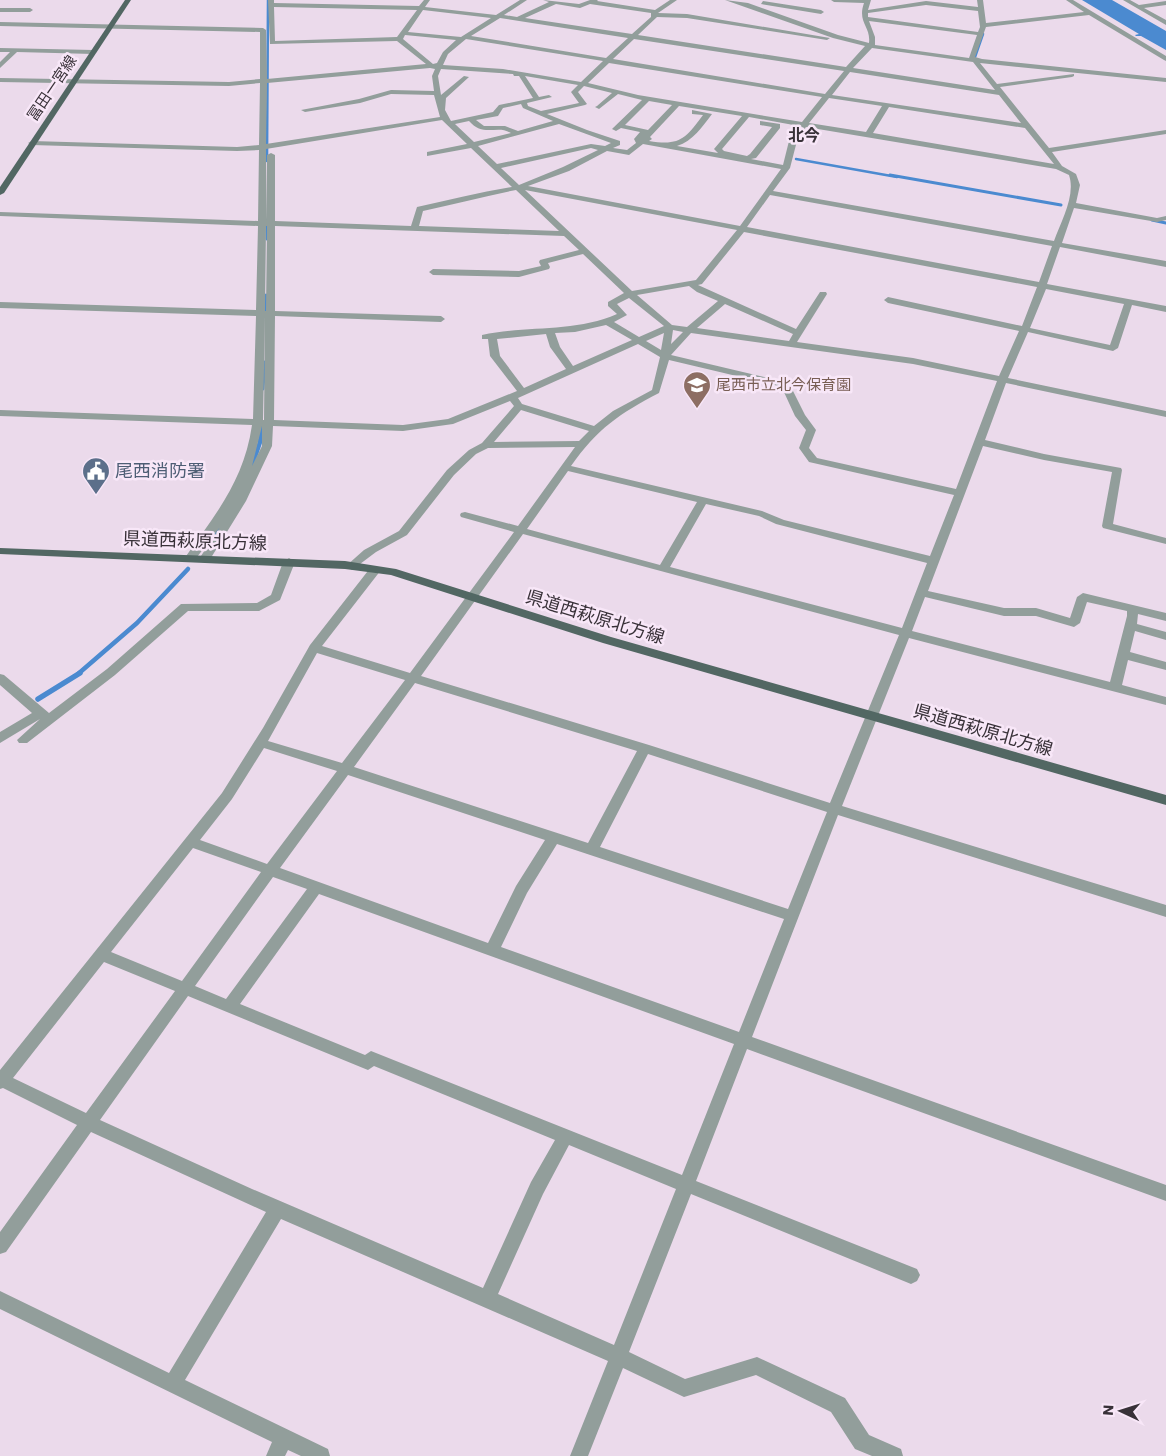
<svg xmlns="http://www.w3.org/2000/svg" width="1166" height="1456" viewBox="0 0 1166 1456" font-family="Poppins,'Noto Sans JP',sans-serif">
  <style>
    .water { fill: #4b8ad0 }
    .lines { fill: none; stroke-linecap: round; stroke-linejoin: round }
    .stream-far3 { stroke: #4b8ad0; stroke-width: 2.5 }
    .stream-far2 { stroke: #4b8ad0; stroke-width: 3 }
    .stream-far1 { stroke: #4b8ad0; stroke-width: 4.5 }
    .stream { stroke: #4b8ad0; stroke-width: 5.5 }
    .minor { fill: #929e9b; fill-rule: evenodd }
    .major { fill: #526763; fill-rule: evenodd }
    .labels { text-anchor: middle; stroke-width: 5; stroke-linejoin: round; paint-order: stroke }
    .far-street-label { font-size: 15px; fill: #383138; stroke: #f8e7f8 }
    .far-education-label { font-size: 15px; fill: #785e54; stroke: #f8e7f8; text-anchor: start }
    .far-quarter-label { font-size: 16px; font-weight: bold; fill: #383138; stroke: #f8e7f8 }
    .service-label { font-size: 18px; fill: #4e5e75; stroke: #f8e7f8; text-anchor: start }
    .street-label { font-size: 18px; fill: #383138; stroke: #f8e7f8 }
  </style>
  <rect width="100%" height="100%" fill="#ebdaeb"/>
  <polygon class="water" points="1082,0 1112,0 1166,31 1166,50 1141,36 1136,36 1135,35 1139,34"/>
  <g class="lines">
    <g class="stream-far3">
      <polyline points="975,57 983,34"/>
      <polyline points="796,159 897,177"/>
      <polyline points="267,161 268,0"/>
    </g>
    <g class="stream-far2">
      <polyline points="890,175 1061,205"/>
      <polyline points="267,220 267,239"/>
      <polyline points="1152,220 1166,223"/>
      <polyline points="266,295 266,316"/>
      <polyline points="263,389 265,362"/>
    </g>
    <g class="stream-far1">
      <polyline points="250,472 260,442 262,425"/>
      <polyline points="207,546 218,529"/>
      <polyline points="78,674 137,623 188,569"/>
    </g>
    <polyline class="stream" points="38,699 80,673"/>
    <g class="minor">
      <path d="M 268,0 L 274,0 L 274,3 L 419,6 L 424,0 L 430,0 L 425,7 L 496,15 L 520,0 L 527,0 L 504,15 L 517,17 L 549,2 L 543,0 L 579,4 L 590,0 L 598,0 L 597,1 L 655,10 L 670,0 L 677,0 L 658,13 L 687,14 L 830,38 L 827,40 L 687,18 L 657,17 L 638,35 L 846,67 L 865,46 L 833,38 L 725,0 L 748,3 L 838,35 L 869,43 C 871,26 857,23 864,3 L 834,2 L 831,0 L 871,0 L 868,10 L 926,1 L 978,7 L 977,0 L 983,0 L 986,23 L 1084,12 L 1066,0 L 1073,0 L 1166,56 L 1166,61 L 1164,60 L 1089,15 L 986,27 L 975,57 L 982,59 L 1166,78 L 1166,82 L 980,63 L 997,84 L 1074,74 L 1074,76 L 1072,77 L 1000,87 L 1049,148 L 1166,130 L 1166,134 L 1052,152 L 1062,166 L 1076,174 L 1080,185 L 1076,203 L 1157,218 L 1166,216 L 1166,220 L 1157,222 L 1074,208 L 1062,243 L 1166,261 L 1166,267 L 1060,247 L 1047,284 L 1166,306 L 1166,312 L 1132,305 L 1118,348 L 1113,351 L 1028,332 L 1008,378 L 1166,411 L 1166,417 L 1006,383 L 985,440 L 1044,454 L 1121,468 L 1122,470 L 1113,524 L 1166,538 L 1166,544 L 1103,528 L 1102,526 L 1112,472 L 1044,460 L 983,446 L 928,591 L 1004,608 L 1036,608 L 1070,618 L 1077,597 L 1083,593 L 1166,613 L 1166,621 L 1138,614 L 1137,624 L 1166,632 L 1166,640 L 1135,631 L 1130,652 L 1166,662 L 1166,670 L 1128,660 L 1122,685 L 1166,697 L 1166,705 L 909,638 L 842,806 L 1166,905 L 1166,917 L 838,815 L 752,1037 L 1166,1185 L 1166,1201 L 747,1049 L 696,1181 L 917,1269 L 920,1275 L 917,1281 L 911,1284 L 691,1194 L 629,1352 L 685,1379 L 757,1357 L 845,1398 L 869,1435 L 901,1449 L 903,1456 L 872,1456 L 855,1449 L 831,1412 L 756,1375 L 684,1397 L 623,1368 L 588,1456 L 570,1456 L 608,1361 L 281,1219 L 185,1380 L 328,1449 L 330,1456 L 301,1456 L 288,1450 L 285,1456 L 266,1456 L 272,1442 L 0,1309 L 0,1291 L 169,1373 L 266,1212 L 91,1132 L 6,1252 L 0,1254 L 0,1232 L 77,1125 L 3,1088 L 0,1089 L 0,1070 L 222,793 L 263,728 L 310,645 L 371,567 L 379,567 L 381,570 L 322,646 L 410,673 L 514,532 L 461,517 L 460,515 L 461,513 L 465,512 L 518,526 L 575,447 L 488,448 L 476,454 L 454,475 L 407,535 L 376,552 L 352,570 L 346,566 L 364,550 L 399,531 L 447,470 L 469,450 L 482,443 L 514,406 L 510,401 L 453,424 L 403,431 L 273,426 L 272,446 L 246,501 L 209,561 L 201,561 L 199,559 L 220,527 L 194,561 L 190,562 L 184,559 C 215,515 244,481 252,425 L 0,416 L 0,410 L 253,419 L 256,316 L 0,308 L 0,302 L 256,310 L 258,226 L 0,216 L 0,212 L 258,221 L 259,150 L 237,151 L 32,145 L 28,143 L 32,141 L 237,147 L 259,145 L 260,83 L 229,86 L 0,82 L 0,78 L 229,82 L 260,79 L 260,32 L 0,26 L 0,22 L 263,28 L 266,30 L 267,79 L 426,64 L 397,41 L 270,44 ZM 556,4 L 580,8 L 590,4 L 651,13 L 651,17 L 632,34 L 525,18 ZM 926,5 L 978,11 L 980,27 L 978,32 L 868,17 L 868,13 ZM 274,7 L 417,10 L 397,37 L 275,41 ZM 423,10 L 491,18 L 461,37 L 408,32 ZM 500,18 L 628,38 L 606,58 L 471,36 ZM 869,21 L 977,35 L 969,58 L 875,45 L 875,37 ZM 405,35 L 456,40 L 443,52 L 437,63 L 433,64 L 403,39 ZM 466,39 L 603,61 L 581,82 L 503,69 L 443,65 L 448,54 ZM 634,39 L 844,71 L 825,94 L 613,59 ZM 872,48 L 973,62 L 995,90 L 853,68 ZM 609,63 L 822,97 L 802,122 L 638,95 L 588,83 ZM 430,68 L 435,69 L 432,76 L 434,91 L 391,90 L 359,99 L 301,110 L 305,112 L 360,103 L 391,94 L 434,95 L 440,117 L 266,144 L 267,83 ZM 441,69 L 513,74 L 514,76 L 519,76 L 533,98 L 499,105 L 493,112 L 451,121 L 445,110 L 446,98 L 469,77 L 464,76 L 441,95 L 438,76 ZM 850,72 L 999,95 L 1021,123 L 832,95 ZM 525,76 L 578,85 L 571,92 L 579,103 L 541,111 L 528,106 L 527,103 L 552,97 L 549,95 L 539,97 ZM 584,86 L 612,93 L 597,106 L 595,107 L 599,109 L 618,94 L 642,100 L 612,129 L 616,131 L 621,128 L 640,132 L 634,139 L 636,143 L 627,150 L 613,148 L 620,145 L 620,141 L 587,130 L 547,114 L 585,105 L 587,104 L 578,92 ZM 829,98 L 882,106 L 866,132 L 809,123 ZM 649,101 L 672,105 L 648,130 L 625,125 ZM 521,104 L 523,108 L 553,121 L 518,131 L 505,126 L 484,126 L 476,120 L 498,116 L 503,108 ZM 679,106 L 742,116 L 714,149 L 718,153 L 677,146 C 693,141 702,127 712,114 L 692,110 L 692,114 L 703,115 C 685,139 680,146 649,141 L 652,139 L 650,137 ZM 889,107 L 1025,128 L 1054,164 L 873,133 ZM 749,117 L 799,126 L 790,137 L 783,165 L 751,159 L 756,158 L 780,128 L 780,124 L 760,121 L 760,125 L 772,127 L 750,154 L 747,156 L 724,151 L 722,149 ZM 442,120 L 467,144 L 427,152 L 427,156 L 471,148 L 512,187 C 480,192 449,200 417,207 L 411,226 L 275,221 L 275,155 L 271,153 L 267,155 L 266,221 L 266,149 ZM 469,121 C 484,138 497,124 511,133 L 474,142 L 455,124 ZM 559,124 L 611,143 L 605,146 L 591,144 L 497,164 L 478,146 ZM 806,127 L 1056,169 L 1069,175 C 1076,196 1061,221 1054,241 L 773,191 L 790,168 L 798,137 ZM 643,144 L 781,169 L 740,226 L 528,186 L 569,171 L 607,151 L 629,155 ZM 591,148 L 598,150 L 563,167 L 519,185 L 501,168 ZM 516,190 L 559,231 L 419,226 L 423,211 C 455,204 485,196 516,190 ZM 525,190 L 737,230 L 696,280 L 632,291 ZM 770,195 L 1052,246 L 1039,282 L 747,227 ZM 266,226 L 267,226 L 266,311 L 265,311 ZM 275,226 L 564,236 L 579,250 L 540,260 L 539,262 L 541,266 L 519,271 L 433,269 L 429,272 L 433,275 L 519,277 L 549,269 L 550,267 L 548,263 L 583,254 L 624,293 L 608,302 L 608,306 L 617,314 C 574,333 527,325 482,335 L 482,339 L 488,339 L 490,356 L 517,391 L 448,419 L 403,425 L 274,420 L 275,316 L 441,322 L 445,319 L 441,316 L 275,311 ZM 744,232 L 1037,287 L 1022,326 L 888,297 L 884,300 L 888,303 L 1019,331 L 999,376 L 913,358 L 797,342 L 827,294 L 826,292 L 820,292 L 796,329 L 698,285 L 702,284 ZM 689,286 L 697,292 L 718,301 L 687,327 L 672,325 L 637,295 ZM 1046,289 L 1124,304 L 1110,345 L 1030,328 ZM 629,298 L 664,326 L 639,337 L 614,322 L 627,315 L 617,304 ZM 725,304 L 793,334 L 789,341 L 697,328 ZM 265,316 L 264,420 L 263,420 ZM 606,325 L 632,340 L 573,366 L 560,347 L 555,333 L 575,332 ZM 673,330 L 683,332 L 671,344 ZM 664,333 L 661,350 L 646,341 ZM 691,333 L 913,364 L 997,381 L 956,489 L 817,458 L 809,448 L 816,430 L 805,415 L 792,389 L 785,382 L 671,355 ZM 546,334 L 550,347 L 566,369 L 524,388 L 500,356 L 497,339 ZM 638,344 L 660,357 L 652,390 L 613,411 L 594,426 L 522,404 L 518,398 ZM 669,360 L 779,386 L 783,390 L 795,416 L 806,430 L 799,448 L 809,462 L 954,495 L 930,556 L 784,520 L 762,511 L 571,466 C 598,428 619,414 659,393 ZM 521,410 L 589,431 L 579,441 L 494,442 ZM 262,426 L 262,446 L 252,466 ZM 568,471 L 697,502 L 660,565 L 527,529 ZM 706,504 L 759,516 L 776,524 L 927,563 L 902,628 L 670,567 ZM 523,534 L 899,635 L 830,803 L 649,745 L 421,676 ZM 925,597 L 1004,616 L 1036,616 L 1074,627 L 1080,623 L 1087,602 L 1127,611 L 1127,616 L 1110,682 L 912,631 ZM 317,653 L 405,680 L 342,763 L 268,741 ZM 415,683 L 637,751 L 588,843 L 354,767 ZM 264,748 L 337,771 L 267,864 L 200,840 L 232,799 ZM 648,754 L 827,812 L 788,909 L 600,847 ZM 348,775 L 545,840 L 516,886 L 488,943 L 280,868 ZM 557,844 L 784,919 L 739,1032 L 501,947 L 527,893 ZM 193,848 L 261,872 L 182,981 L 111,952 ZM 273,877 L 307,889 L 226,999 L 195,986 ZM 319,894 L 734,1044 L 682,1175 L 376,1053 L 371,1051 L 365,1055 L 240,1004 ZM 104,962 L 175,991 L 86,1113 L 13,1078 ZM 188,996 L 363,1068 L 368,1070 L 374,1066 L 555,1140 L 531,1182 L 483,1288 L 252,1189 L 100,1120 ZM 569,1145 L 676,1189 L 614,1345 L 498,1294 L 543,1194 Z"/>
      <polygon points="1123,0 1130,0 1139,5 1166,1 1166,5 1144,8 1166,20 1166,25"/>
      <polygon points="763,1 821,10 824,12 821,14 761,4"/>
      <polygon points="0,8 30,8 33,10 30,12 0,12"/>
      <polygon points="0,48 93,50 96,52 93,54 17,52 0,68 0,62 10,52 0,52"/>
      <polygon points="289,558 295,562 280,600 259,611 188,611 115,675 27,743 19,743 17,740 40,719 0,743 0,732 32,713 0,685 0,674 4,675 49,713 107,669 181,604 257,603 271,595 283,562"/>
    </g>
    <g class="major">
      <polygon points="125,0 131,0 4,193 0,195 0,187"/>
      <polygon points="0,548 345,561 396,569 611,637 1166,795 1166,805 603,643 391,575 345,569 0,554"/>
    </g>
  </g>
  <defs>
    <g id="school-pin" transform="scale(1.4375)"><path d="M0 17L-7.5 6A9.5 9.5 0 1 1 7.5 6Z" fill="#8d6e63" stroke="#f8e7f8"/><path d="M0-5L7-2L0 1L-7-2ZM-4 1L0 2.5L4 1V4Q0 6-4 4Z" fill="#fff"/></g>
    <g id="civic-pin" transform="scale(1.4375)"><path d="M0 17L-7.5 6A9.5 9.5 0 1 1 7.5 6Z" fill="#5c6f8a" stroke="#f8e7f8"/><path d="M-.6-6.5H3V-4.5H.6V-3L4-1V1h2V6H-6V1h2V-1L-.6-3ZM-1.2 2.5V6h2.4V2.5Z" fill="#fff"/></g>
  </defs>
  <g fill-rule="evenodd">
    <use href="#school-pin" x="697" y="385"/>
    <use href="#civic-pin" x="96" y="471"/>
  </g>
  <g class="labels">
    <g class="far-street-label">
      <text transform="translate(52 88) rotate(-56)" y="5">冨田一宮線</text>
    </g>
    <g class="far-education-label">
      <text x="716" y="390">尾西市立北今保育園</text>
    </g>
    <g class="far-quarter-label">
      <text x="804" y="141">北今</text>
    </g>
    <g class="service-label">
      <text x="115" y="477">尾西消防署</text>
    </g>
    <g class="street-label">
      <text transform="translate(195 541) rotate(2)" y="6">県道西萩原北方線</text>
      <text transform="translate(595 617) rotate(17)" y="6">県道西萩原北方線</text>
      <text transform="translate(983 730) rotate(16)" y="6">県道西萩原北方線</text>
    </g>
  </g>
  <g transform="translate(1121 1411) rotate(274)" stroke="#f8e7f8" stroke-width="4" paint-order="stroke">
  <path d="M0-4L9 19L0 12L-9 19Z" fill="#383138"/>
  <text y="-8" font-size="14" font-weight="bold" text-anchor="middle" fill="#383138">N</text>
  </g>
</svg>
